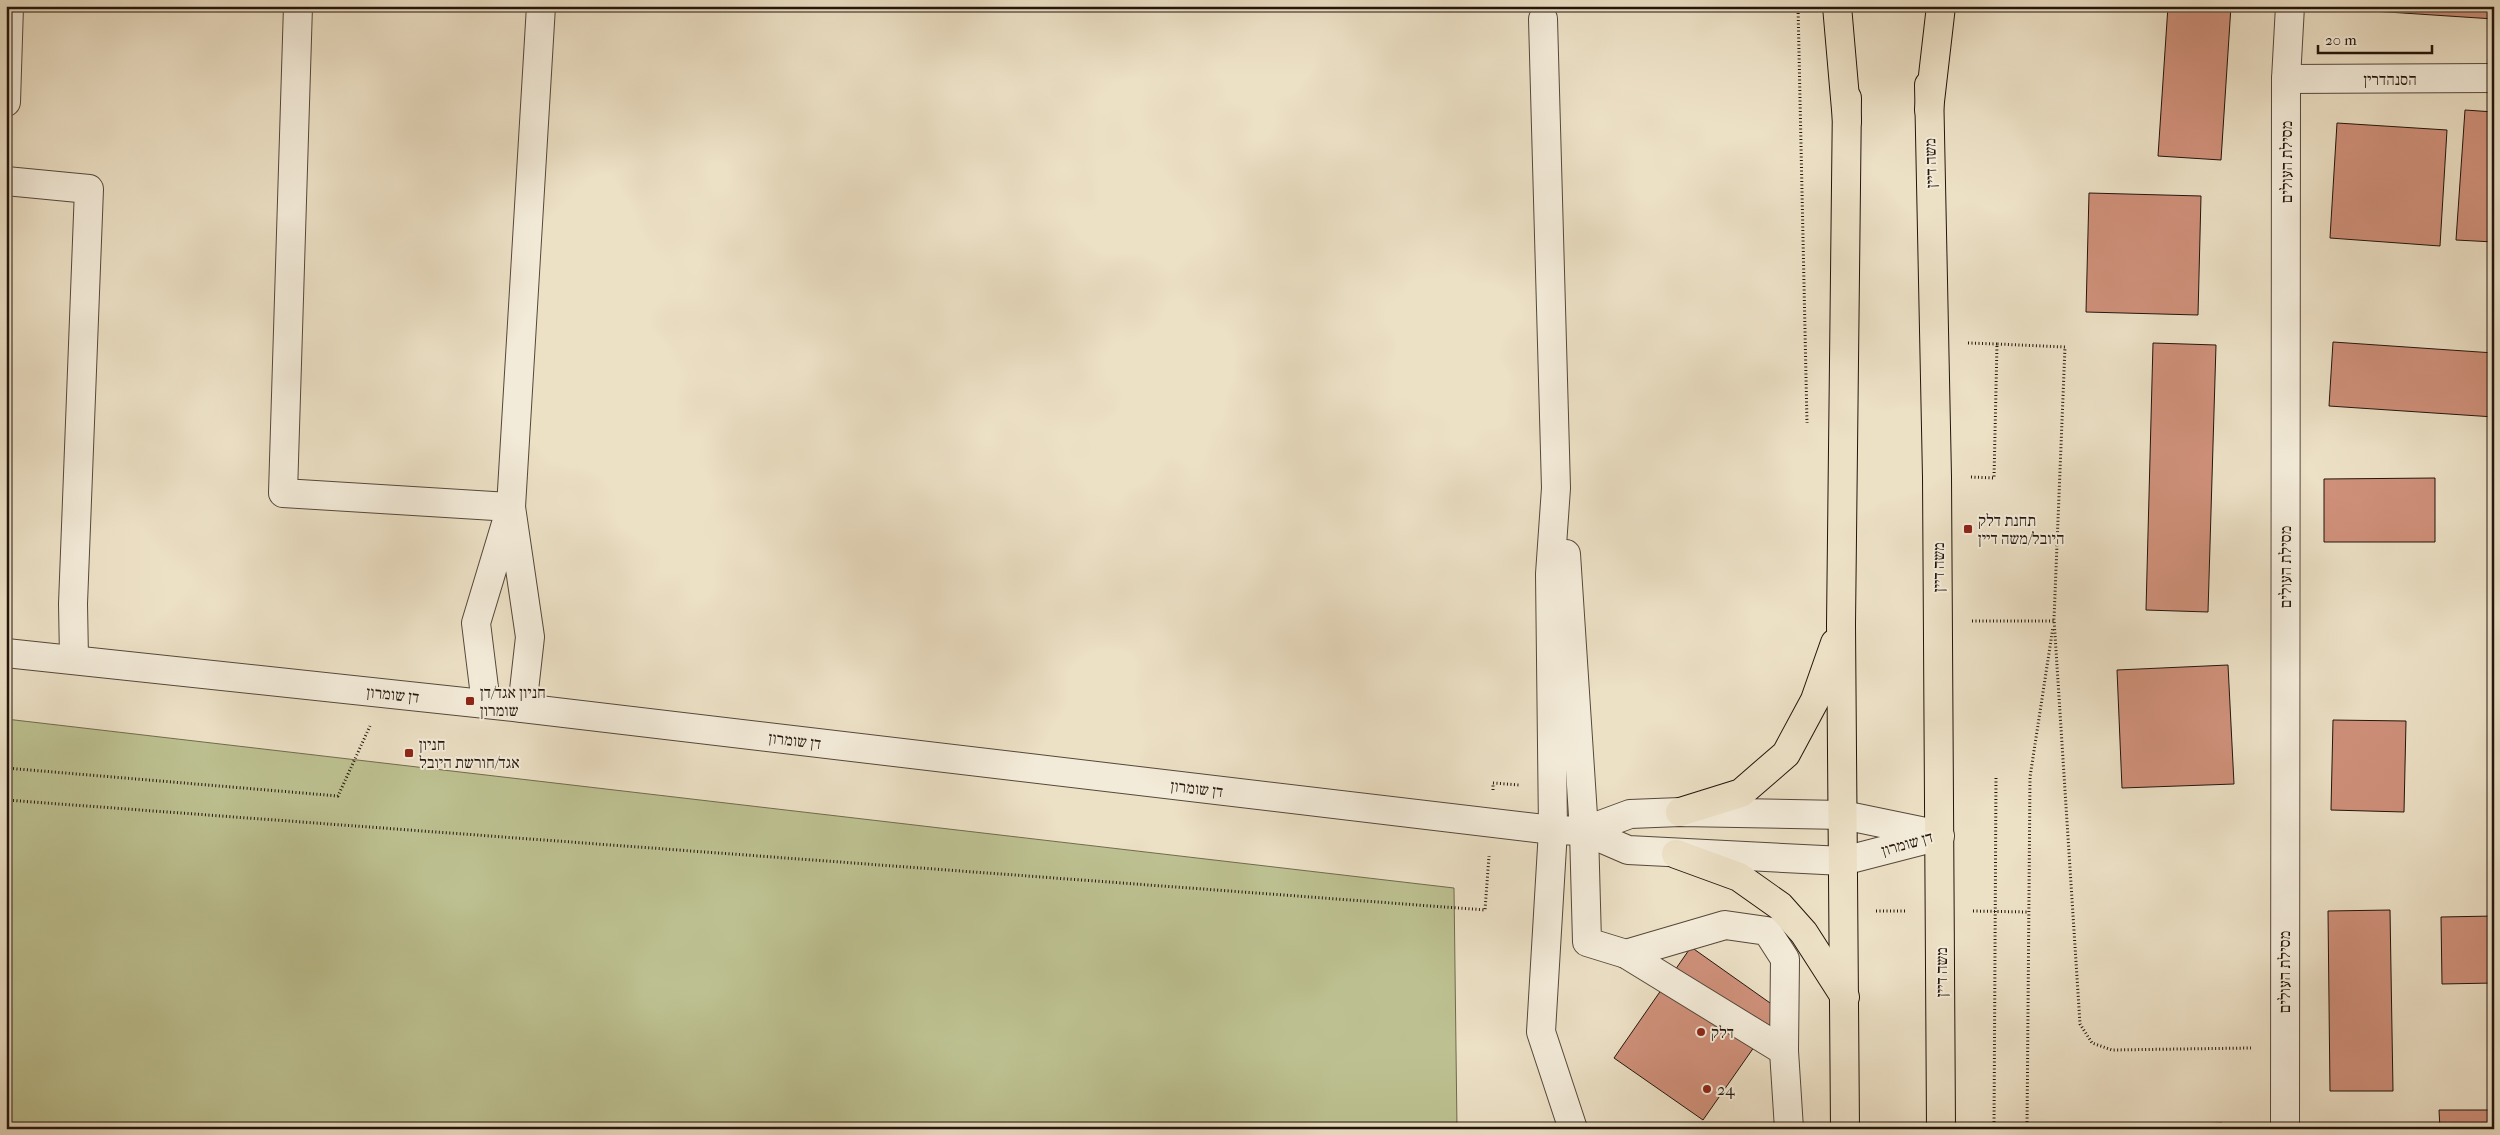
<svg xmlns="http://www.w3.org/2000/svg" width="2500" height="1135" viewBox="0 0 2500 1135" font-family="'IM FELL French Canon','Frank Ruhl Libre',serif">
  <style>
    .green { fill: #bdc191; stroke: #706b4e }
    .building { fill: #cf907a; stroke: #23150c }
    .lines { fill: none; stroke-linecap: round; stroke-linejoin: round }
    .minor-casing { stroke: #55483a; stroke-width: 30 }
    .major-casing { stroke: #23150c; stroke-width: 30 }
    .highway-casing { stroke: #23150c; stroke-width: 30 }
    .path { stroke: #23150c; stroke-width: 3; stroke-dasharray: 1 2.5; stroke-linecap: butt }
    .minor { stroke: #f3ebd9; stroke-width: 28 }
    .major { stroke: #ece0c5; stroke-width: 28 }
    .highway { stroke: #ece0c5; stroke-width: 28 }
    .poi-dot { fill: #8f2418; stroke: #f3ebd9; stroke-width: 2 }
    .labels { text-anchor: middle; stroke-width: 4; stroke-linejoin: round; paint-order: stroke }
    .street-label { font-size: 16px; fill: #23150c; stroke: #f3ebd9 }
    .poi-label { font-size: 16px; fill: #23150c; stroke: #f3ebd9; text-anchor: start }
  </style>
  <rect width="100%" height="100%" fill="#ece0c5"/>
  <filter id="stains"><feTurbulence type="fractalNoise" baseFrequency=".004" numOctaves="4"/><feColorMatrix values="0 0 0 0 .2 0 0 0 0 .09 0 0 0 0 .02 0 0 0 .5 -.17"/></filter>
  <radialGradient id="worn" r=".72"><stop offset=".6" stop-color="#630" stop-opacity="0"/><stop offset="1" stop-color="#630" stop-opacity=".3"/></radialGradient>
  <polygon class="green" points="6,719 1454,888 1457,1129 6,1129"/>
  <g class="building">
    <polygon points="2168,6 2231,6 2221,160 2158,156"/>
    <polygon points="2357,6 2494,6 2494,19 2357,10"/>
    <polygon points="2465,110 2494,112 2494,242 2456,240"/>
    <polygon points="2337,123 2447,130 2440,246 2330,238"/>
    <polygon points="2089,193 2201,196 2198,315 2086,312"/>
    <polygon points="2333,342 2494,353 2494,417 2329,406"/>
    <polygon points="2153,343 2216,345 2208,612 2146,610"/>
    <polygon points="2435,478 2435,542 2324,542 2324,479"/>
    <polygon points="2228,665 2234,784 2122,788 2117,670"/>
    <polygon points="2333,720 2406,721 2404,812 2331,810"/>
    <polygon points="2390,910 2393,1091 2330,1091 2328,911"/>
    <polygon points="2494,916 2494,983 2442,984 2441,917"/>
    <polygon points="1691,947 1780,1010 1703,1120 1614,1058"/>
    <polygon points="2439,1110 2494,1110 2494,1129 2440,1129"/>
    <polygon points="2222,1123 2223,1129 2111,1129 2111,1128"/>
  </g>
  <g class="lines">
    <g class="minor-casing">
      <g id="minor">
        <polyline points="298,6 283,493 511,507 541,6"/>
        <polyline points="1543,19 1556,488 1550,574 1553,830 1541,1032 1573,1129"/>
        <polyline points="2286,79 2494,78"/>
        <polyline points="6,102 9,6"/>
        <polyline points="6,181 89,189 73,604 74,658"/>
        <polyline points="1566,554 1584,831 1587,942 1626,954 1784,1051 1789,1129"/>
        <polyline points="6,653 522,708 1553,830 1584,831 1628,850 1843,861 1940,836"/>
        <polyline points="486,704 476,623 511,507 530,637 522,708"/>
        <polyline points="1584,831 1630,814 1680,812 1843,815 1935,834"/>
        <polyline points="1626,954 1725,925 1767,931 1785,959 1784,1051"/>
        <polyline points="2285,1129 2286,79 2290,6"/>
      </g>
    </g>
    <g class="major-casing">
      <g id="major">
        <polyline points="1929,85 1937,477 1941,1129"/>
        <polyline points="1680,812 1741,793 1786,754 1815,700 1835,643"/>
        <polyline points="1676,854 1739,877 1780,906 1804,933 1845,997"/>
        <polyline points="1845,1129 1841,625 1847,98"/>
      </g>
    </g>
    <g class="highway-casing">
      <g id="highway">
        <polyline points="1837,6 1847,121"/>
        <polyline points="1929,110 1941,6"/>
      </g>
    </g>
    <g class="path">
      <polyline points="1798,6 1807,423"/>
      <polyline points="1968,343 1997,344"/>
      <polyline points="1971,477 1994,478 1997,344 2065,347 2054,619 2080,1024 2092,1043 2112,1050 2251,1048"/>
      <polyline points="1972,621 2054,621"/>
      <polyline points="6,694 7,686"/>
      <polyline points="6,768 338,796 370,726"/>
      <polyline points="1493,790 1493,783 1519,785"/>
      <polyline points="6,800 1485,910 1489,856"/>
      <polyline points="1876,911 1907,911"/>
      <polyline points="1973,911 2028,912"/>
      <polyline points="1994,1129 1996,776"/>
      <polyline points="2027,1129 2030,777 2053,627"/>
    </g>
    <use href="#minor" class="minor"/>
    <use href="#major" class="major"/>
    <use href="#highway" class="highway"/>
  </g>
  <g class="poi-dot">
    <rect x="1963" y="524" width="10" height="10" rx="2.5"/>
    <rect x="465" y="696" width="10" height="10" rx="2.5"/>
    <rect x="404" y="748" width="10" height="10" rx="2.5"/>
    <circle cx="1701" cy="1032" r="5"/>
    <circle cx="1707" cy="1089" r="5"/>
  </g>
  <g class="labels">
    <g class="street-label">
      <text x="2390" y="85">הסנהדרין</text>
      <text transform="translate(2286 162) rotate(-90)" y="6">מסילת העולים</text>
      <text transform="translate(1930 163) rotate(-92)" y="6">משה דיין</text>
      <text transform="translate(1938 567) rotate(-90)" y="6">משה דיין</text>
      <text transform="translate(2285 567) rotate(-90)" y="6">מסילת העולים</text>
      <text transform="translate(393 694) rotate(6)" y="6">דן שומרון</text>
      <text transform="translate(795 740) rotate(7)" y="6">דן שומרון</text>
      <text transform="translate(1197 788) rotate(7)" y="6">דן שומרון</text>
      <text transform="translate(1907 843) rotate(-16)" y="6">דן שומרון</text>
      <text transform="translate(1941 972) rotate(-90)" y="6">משה דיין</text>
      <text transform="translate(2284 972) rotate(-90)" y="6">מסילת העולים</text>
    </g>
    <g class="poi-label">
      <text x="1978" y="526">תחנת דלק<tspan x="1978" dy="18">היובל/משה דיין</tspan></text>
      <text x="480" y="698">חניון אגד/דן<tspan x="480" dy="18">שומרון</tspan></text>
      <text x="419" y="750">חניון<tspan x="419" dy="18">אגד/חורשת היובל</tspan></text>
      <text x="1711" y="1038">דלק</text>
      <text x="1717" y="1095">24</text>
    </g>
  </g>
  <rect width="2500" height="1135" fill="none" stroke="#ece0c5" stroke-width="25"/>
  <rect x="8" y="8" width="2485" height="1120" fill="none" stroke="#23150c" stroke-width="2.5"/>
  <rect x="12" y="12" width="2475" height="1110" fill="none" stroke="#23150c"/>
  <path d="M2318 45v8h114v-8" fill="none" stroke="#23150c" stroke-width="2.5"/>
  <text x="2325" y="45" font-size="15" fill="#23150c" stroke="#f3ebd9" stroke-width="4" paint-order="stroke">20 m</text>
  <rect width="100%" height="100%" filter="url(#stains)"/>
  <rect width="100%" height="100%" fill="url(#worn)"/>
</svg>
